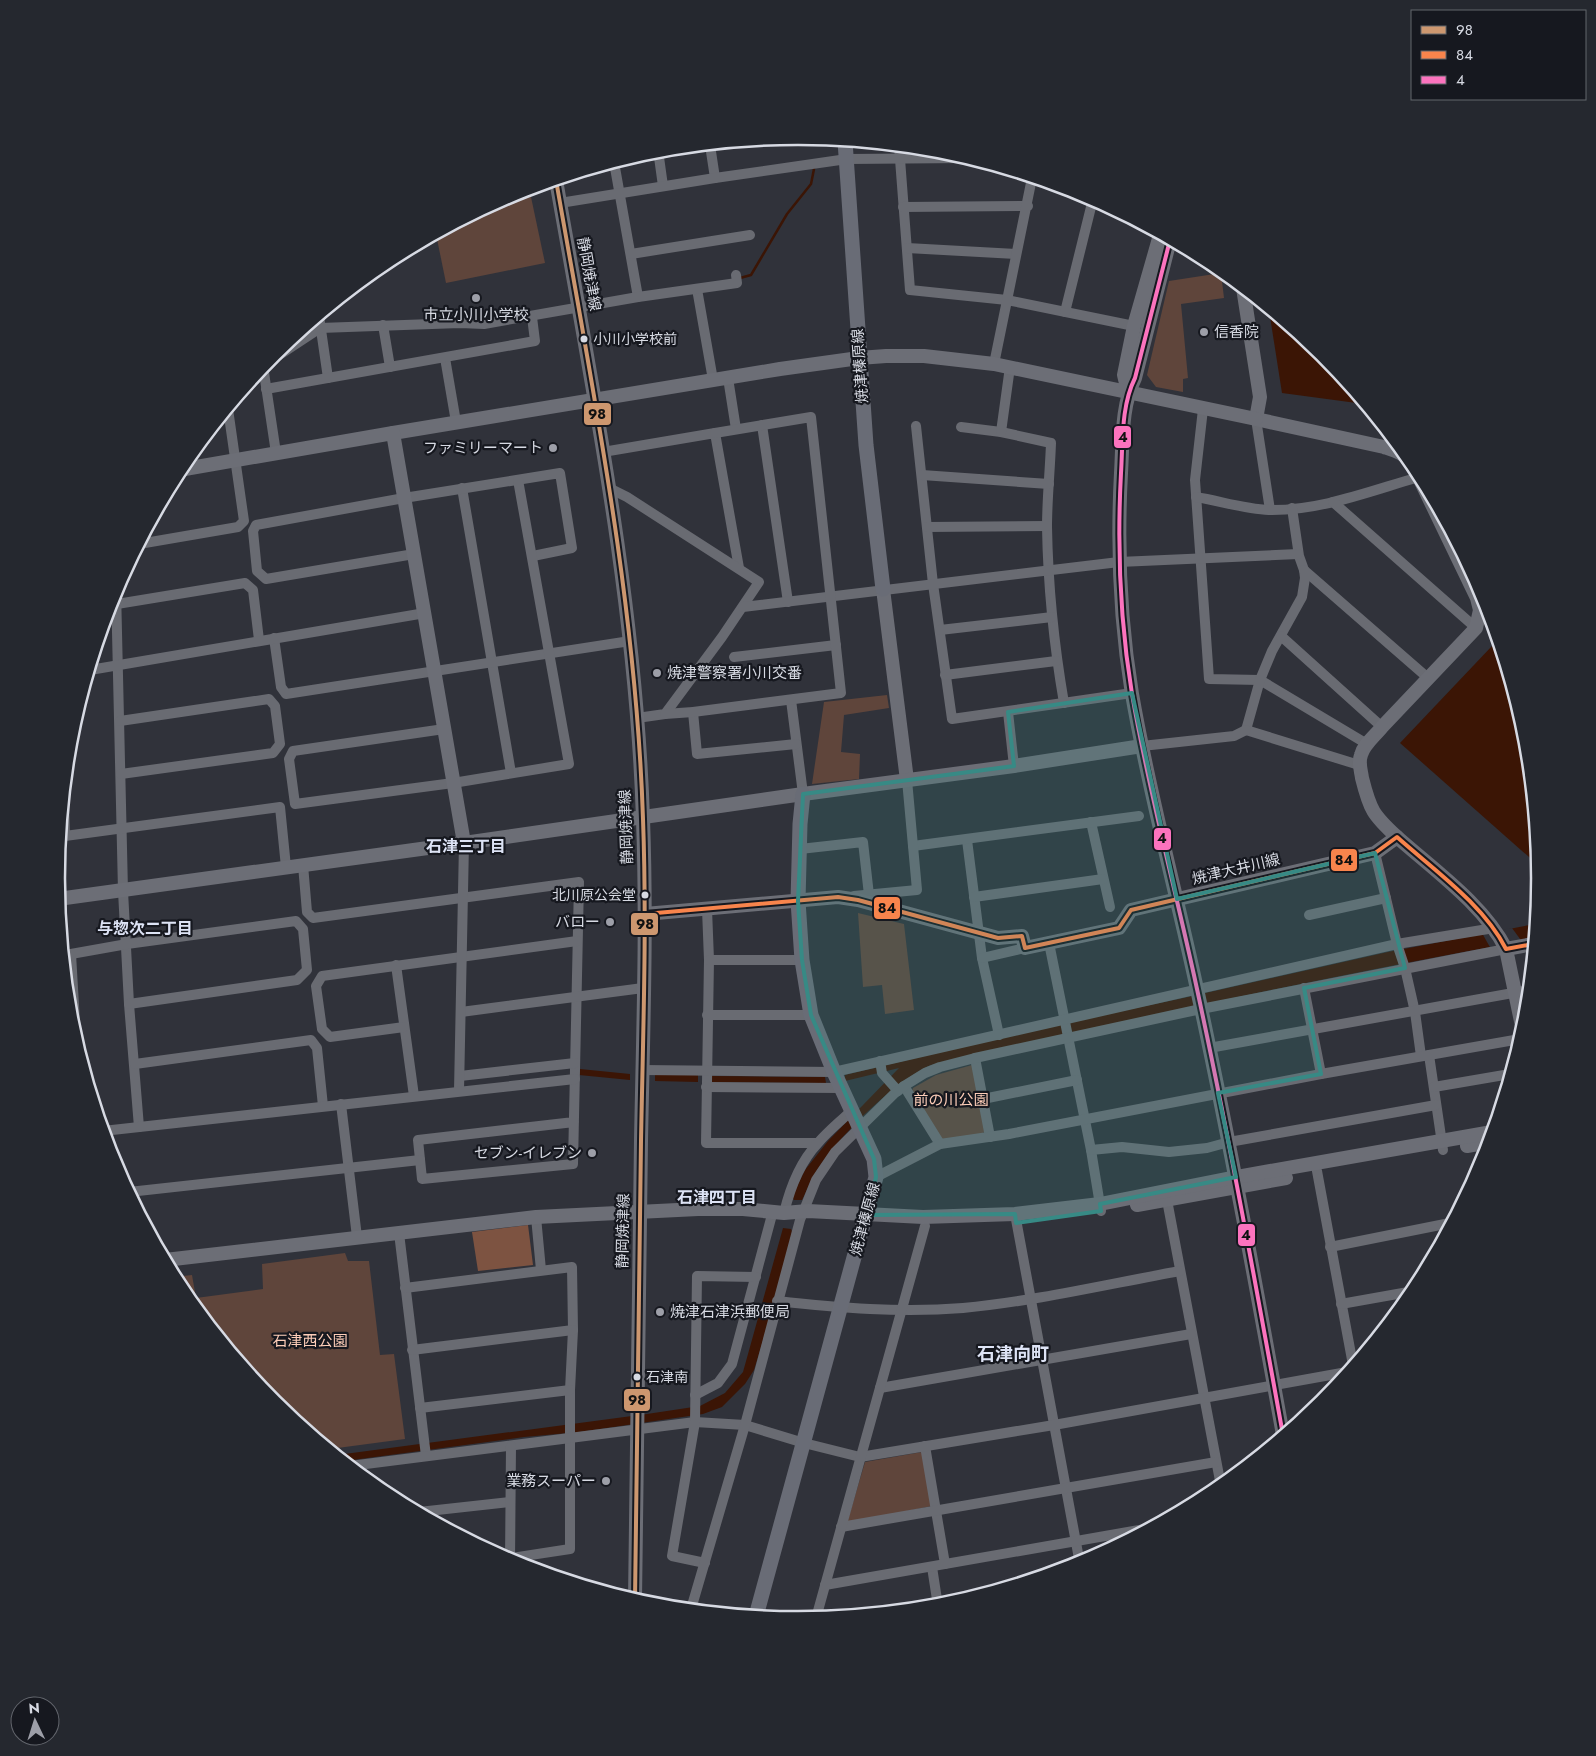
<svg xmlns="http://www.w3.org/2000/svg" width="1596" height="1756" viewBox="0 0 1596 1756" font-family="Jost,'Noto Sans JP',sans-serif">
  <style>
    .green { fill: #5f453b }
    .forest { fill: #7d5341 }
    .water { fill: #3b1505 }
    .pier { fill: #30323a }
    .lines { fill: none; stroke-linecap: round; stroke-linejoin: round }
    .stream { stroke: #3b1505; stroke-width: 2.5 }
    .street { stroke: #696b72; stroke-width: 10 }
    .secondary { stroke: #6c6e76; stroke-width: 14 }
    .primary { stroke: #696c76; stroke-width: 15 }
    .bus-1-casing { stroke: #16181f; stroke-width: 8 }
    .bus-2-casing { stroke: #16181f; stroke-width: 8 }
    .bus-3-casing { stroke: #16181f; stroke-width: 8 }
    .bus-1 { stroke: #cd976f; stroke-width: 4 }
    .bus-2 { stroke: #f8844c; stroke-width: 4 }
    .bus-3 { stroke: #fc73be; stroke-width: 4 }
    .marked { fill: #378a85; fill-opacity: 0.2; stroke: #378a85; stroke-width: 4; stroke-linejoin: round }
    .poi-dot { fill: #9d9fa8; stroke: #16181f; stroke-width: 2 }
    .bus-dot { fill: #d7dae3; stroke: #16181f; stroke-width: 2 }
    .labels { text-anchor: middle; stroke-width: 4.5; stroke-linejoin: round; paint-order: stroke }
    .bus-label { font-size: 14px; fill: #d7dae3; stroke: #16181f; text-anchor: start }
    .street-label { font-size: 15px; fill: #d7dae3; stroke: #16181f }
    .poi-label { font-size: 15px; fill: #d7dae3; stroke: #16181f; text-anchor: end }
    .park-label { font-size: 15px; fill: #fdcdb8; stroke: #16181f }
    .neighbourhood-label { font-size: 16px; font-weight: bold; fill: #dde3f5; stroke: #16181f }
    .quarter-label { font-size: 18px; font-weight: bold; fill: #dde3f5; stroke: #16181f }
    .rim { fill: none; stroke: #d7dae3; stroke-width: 2.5 }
    .line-badge { stroke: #16181f; stroke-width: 2 }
    .pale-badge-label { font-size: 14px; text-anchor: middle; font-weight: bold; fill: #111 }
  </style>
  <rect width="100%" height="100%" fill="#30323a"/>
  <g class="green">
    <polygon points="531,197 545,263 446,283 436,234 492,204"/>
    <polygon points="1221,273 1224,298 1181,304 1188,378 1183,379 1183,392 1156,387 1147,375 1169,281"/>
    <polygon points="887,695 889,708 844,715 841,752 860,754 859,779 812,784 824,702"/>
    <polygon points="858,913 904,924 914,1010 885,1014 882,985 863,987"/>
    <polygon points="972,1065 985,1131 982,1134 941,1140 912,1091 913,1088 936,1075"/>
    <polygon points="345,1253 348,1261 369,1261 380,1355 394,1354 405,1439 330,1449 273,1402 181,1290 174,1277 192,1275 196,1298 263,1289 262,1264"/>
    <polygon points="922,1452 932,1506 847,1523 865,1462"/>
  </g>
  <polygon class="forest" points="528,1225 533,1265 478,1271 472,1232"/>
  <g class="water">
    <polygon points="1269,310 1323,354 1364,404 1282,393"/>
    <polygon points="1492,646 1500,649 1526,734 1538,865 1400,743"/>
    <path d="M 1535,924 L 1534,939 C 1332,975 1131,1019 931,1065 C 894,1081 837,1138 816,1172 C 810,1181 807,1191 802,1200 L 794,1200 L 792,1197 L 805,1170 L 828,1141 L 899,1068 L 845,1081 L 845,1075 L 1045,1027 L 1179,999 L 1388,952 Z"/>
    <polygon points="580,1069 630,1074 630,1080 579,1075"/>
    <polygon points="655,1075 698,1075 698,1082 655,1081"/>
    <polygon points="712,1076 825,1077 826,1083 712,1082"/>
    <polygon points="783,1228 791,1229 792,1232 777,1294 754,1370 745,1384 722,1407 703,1414 579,1432 524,1437 345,1461 337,1455 647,1414 700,1406 725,1393 743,1372"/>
  </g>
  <polygon class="pier" points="1512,928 1523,943 1491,949 1482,933"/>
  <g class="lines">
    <polyline class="stream" points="740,278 751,275 787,214 811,184 814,169"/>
    <g class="street">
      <polyline points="710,145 715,178"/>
      <polyline points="899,146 910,290 1007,300 1134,326"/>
      <polyline points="658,150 663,186"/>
      <polyline points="614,162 638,297"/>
      <polyline points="560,203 715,178 847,159 966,158"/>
      <polyline points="903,207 1028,206"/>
      <polyline points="907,248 1016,254"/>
      <polyline points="631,254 750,235"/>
      <polyline points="697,289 713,380"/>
      <polyline points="1065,312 1093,199"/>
      <polyline points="319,316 328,378"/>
      <polyline points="383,325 390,367"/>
      <polyline points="445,358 456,422"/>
      <polyline points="994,364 1032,178"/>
      <polyline points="264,365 320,328 460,323 484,324 638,297 737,283 736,275"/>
      <polyline points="263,366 276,453"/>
      <polyline points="728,378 736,429"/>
      <polyline points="266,389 535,341 532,317"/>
      <polyline points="1203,409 1195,480 1209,679 1260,680 1367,744"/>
      <polyline points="1256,419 1270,510"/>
      <polyline points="762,425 788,602"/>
      <polyline points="916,426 933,584 952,719 1132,693"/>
      <path d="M 961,427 L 1001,432 L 1051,443 C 1050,471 1047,499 1047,527 C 1048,586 1054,645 1064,703"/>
      <polyline points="1001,432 1010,367"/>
      <polyline points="603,452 715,433 739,568"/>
      <polyline points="922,475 1049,484"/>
      <polyline points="462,488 511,773"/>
      <polyline points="609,488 627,497 759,582 722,637 665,714 637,718"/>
      <path d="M 1196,497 C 1220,501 1245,509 1269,510 C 1320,511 1370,491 1419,477"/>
      <polyline points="1333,502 1476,628"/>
      <polyline points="1292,508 1299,556 1304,570 1305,578 1302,597 1272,651 1260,680 1246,730 1359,765"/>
      <polyline points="927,527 1047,526"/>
      <polyline points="139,544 238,527 244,521 228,409"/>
      <polyline points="414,554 266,579 257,571 253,531 256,525 404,498 560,473 572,548 533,556"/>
      <polyline points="1304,570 1428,678"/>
      <polyline points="116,589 123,891 129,1004 139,1127"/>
      <polyline points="117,604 245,583 253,590 259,640"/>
      <polyline points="743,607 1119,562 1298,554"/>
      <polyline points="940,630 1052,617"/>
      <polyline points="1281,636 1382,727"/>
      <polyline points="274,638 281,687 286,694 630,641"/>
      <polyline points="734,657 836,645"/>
      <polyline points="90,670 425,613"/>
      <polyline points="945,675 1056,661"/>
      <polyline points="791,700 803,794"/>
      <polyline points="693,712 697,754 796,744"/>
      <polyline points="1008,712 1014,766"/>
      <polyline points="665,714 693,712 841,693 811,417 715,433"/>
      <polyline points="120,721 269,699 275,706 280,744 273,753 121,774"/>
      <polyline points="444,729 293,751 289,759 295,804 453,783 569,764 518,480"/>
      <polyline points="1142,746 1234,736 1246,730"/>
      <polyline points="64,802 65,836 280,807 286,867"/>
      <polyline points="1091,822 1110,907"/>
      <polyline points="967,840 982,958 999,1035"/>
      <polyline points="913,846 1139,816"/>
      <polyline points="800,849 863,842 869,895"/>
      <polyline points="1375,853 1397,944 1405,968 1415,1012 1421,1056"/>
      <polyline points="303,865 307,912 313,918 579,882 573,1164 422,1179 418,1140 574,1122"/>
      <polyline points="854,896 917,890 907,780"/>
      <polyline points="974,897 1103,879"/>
      <polyline points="707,909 709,960 706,1143 817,1143"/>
      <polyline points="1309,915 1386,898"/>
      <polyline points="1049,943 1091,1150 1101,1211"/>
      <polyline points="982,958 1025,948"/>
      <polyline points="709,960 802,960"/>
      <polyline points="396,965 414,1096"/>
      <polyline points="1304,988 1321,1074"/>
      <polyline points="461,1012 643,988"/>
      <polyline points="707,1015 811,1015"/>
      <polyline points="404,1027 330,1037 322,1029 316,986 322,976 577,941"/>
      <polyline points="76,1039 71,954 127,944 296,921 303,929 307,970 297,980 129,1004"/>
      <polyline points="1209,1048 1529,990"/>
      <polyline points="1429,1055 1443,1150"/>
      <polyline points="975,1058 990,1137"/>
      <polyline points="880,1061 882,1073 898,1091"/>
      <polyline points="135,1064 311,1040 317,1048 323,1106"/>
      <polyline points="642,1070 834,1072 1397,944 1494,928"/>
      <polyline points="460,1076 575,1063"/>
      <polyline points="904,1086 940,1144"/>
      <polyline points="706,1087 841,1088"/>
      <polyline points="1434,1087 1510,1074"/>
      <polyline points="459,1091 464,843"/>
      <polyline points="983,1099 1077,1080"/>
      <polyline points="341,1104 357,1237"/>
      <polyline points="103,1131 575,1079"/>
      <polyline points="1091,1150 1122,1147 1169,1152 1207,1148 1229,1142 1436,1105"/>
      <polyline points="1317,1171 1353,1365"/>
      <polyline points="876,1177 940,1144 1009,1134 1321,1074 1520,1039"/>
      <polyline points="129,1192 420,1160"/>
      <polyline points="1167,1200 1221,1486"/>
      <path d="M 784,1213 C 790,1188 800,1162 818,1143 C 828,1131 841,1121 852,1110"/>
      <polyline points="1015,1214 1080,1564"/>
      <polyline points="536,1217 541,1270"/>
      <polyline points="399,1233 426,1456"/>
      <polyline points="1330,1247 1450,1223"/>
      <polyline points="405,1288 572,1267 573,1330 570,1390 570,1549 505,1559"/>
      <path d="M 777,1301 C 839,1308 901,1313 963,1308 C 1036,1301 1108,1284 1180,1271"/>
      <polyline points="1341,1304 1414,1291"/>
      <polyline points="412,1350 573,1330"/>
      <polyline points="880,1388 1191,1334"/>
      <polyline points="695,1395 718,1383 732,1364 773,1211"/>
      <polyline points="420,1408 570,1390"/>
      <polyline points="925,1446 945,1564"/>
      <polyline points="350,1466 695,1422 745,1425 804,1443 860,1457 1054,1425 1347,1372"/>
      <polyline points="419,1512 510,1502"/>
      <polyline points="841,1527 1216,1462"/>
      <polyline points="510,1561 511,1446"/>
      <polyline points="705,1563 672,1556 695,1422 697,1276 756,1277"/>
      <polyline points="932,1567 938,1606"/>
      <polyline points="825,1585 1145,1529"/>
      <polyline points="691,1609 745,1425 800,1220 816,1180 835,1152 895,1093 904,1086 925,1073 940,1067 975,1058 1201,1009 1506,949"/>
      <polyline points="816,1618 925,1226"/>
    </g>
    <g class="secondary">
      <path d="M 556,180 C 593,392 636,603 643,819 C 647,926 643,1034 641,1141 C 638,1294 636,1447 635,1600"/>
      <path d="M 1170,240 L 1135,378 C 1121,406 1123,441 1121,473 C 1117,547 1120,621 1132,694 C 1149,793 1176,891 1197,989 C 1229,1137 1256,1286 1283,1435"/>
      <path d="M 1243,288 L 1260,397 L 1256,419 L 1384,447 C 1396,451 1404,453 1412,463 L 1477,598 L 1480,610 L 1476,628 L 1382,727 C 1375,736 1364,744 1361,755 C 1358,763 1361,770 1362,778 C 1370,810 1373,815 1397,837"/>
      <polyline points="1128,392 1124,375 1134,326 1160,235"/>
      <polyline points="393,433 780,369 859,358 886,356 924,356 994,364 1256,419"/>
      <polyline points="179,470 393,433 464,843"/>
      <polyline points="883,589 907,780"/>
      <polyline points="58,899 464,843 803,794 1014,766 1142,746"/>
      <path d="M 645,914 L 838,897 L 858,900 L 998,938 L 1022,936 L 1025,948 L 1119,928 L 1131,910 L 1375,853 L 1397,837 C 1434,870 1484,905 1506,949 L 1533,944"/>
      <polyline points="1506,949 1523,1031"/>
      <polyline points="1467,1146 1489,1142"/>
      <polyline points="1137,1205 1286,1178"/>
      <polyline points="165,1260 536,1217 698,1209 743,1209 784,1213 808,1211 923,1217 1015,1214 1100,1204 1236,1177 1492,1132"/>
    </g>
    <g class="primary">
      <polyline points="845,141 866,445 883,589"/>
      <polyline points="756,1616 876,1177 874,1159 834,1072 811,1015 802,960 798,901 800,824 803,794"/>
    </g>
    <g class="bus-1-casing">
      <path id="bus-1" d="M 556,180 C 593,392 636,603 643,819 C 647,926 643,1034 641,1141 C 638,1294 636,1447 635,1600"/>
    </g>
    <g class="bus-2-casing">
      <path id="bus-2" d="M 645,914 L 838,897 L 858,900 L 998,938 L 1022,936 L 1025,948 L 1119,928 L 1131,910 L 1375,853 L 1397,837 C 1434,870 1484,905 1506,949 L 1533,944"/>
    </g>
    <g class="bus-3-casing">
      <path id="bus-3" d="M 1170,240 L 1135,378 C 1121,406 1123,441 1121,473 C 1117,547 1120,621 1132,694 C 1149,793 1176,891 1197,989 C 1229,1137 1256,1286 1283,1435"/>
    </g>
    <use href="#bus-1" class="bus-1"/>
    <use href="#bus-2" class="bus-2"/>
    <use href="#bus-3" class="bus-3"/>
  </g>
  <path class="marked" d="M 1132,693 L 1177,899 L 1375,853 L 1405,968 L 1304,988 L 1321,1074 L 1218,1093 L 1236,1177 L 1100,1204 L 1101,1211 L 1016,1223 L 1015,1214 L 867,1215 L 876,1177 L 874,1159 L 811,1015 L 802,960 L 798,901 L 803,794 L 1014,766 L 1008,712 Z"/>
  <g class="poi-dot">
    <circle cx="476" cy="298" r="5"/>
    <circle cx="1204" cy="332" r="5"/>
    <circle cx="553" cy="448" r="5"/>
    <circle cx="657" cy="673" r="5"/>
    <circle cx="610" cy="922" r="5"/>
    <circle cx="592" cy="1153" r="5"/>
    <circle cx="660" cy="1312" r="5"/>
    <circle cx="606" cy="1481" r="5"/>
  </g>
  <g class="bus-dot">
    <circle cx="584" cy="339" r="4.5"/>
    <circle cx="645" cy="895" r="4.5"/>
    <circle cx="637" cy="1377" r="4.5"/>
  </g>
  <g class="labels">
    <g class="bus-label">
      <text x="593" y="344">小川小学校前</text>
      <text x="636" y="900" text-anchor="end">北川原公会堂</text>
      <text x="646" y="1382">石津南</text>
    </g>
    <g class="street-label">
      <text transform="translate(589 274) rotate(80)" y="5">静岡焼津線</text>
      <text transform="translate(860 366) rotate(-94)" y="5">焼津榛原線</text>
      <text transform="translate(626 827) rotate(-92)" y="5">静岡焼津線</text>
      <text transform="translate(1236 869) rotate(-13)" y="5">焼津大井川線</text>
      <text transform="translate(865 1219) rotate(-75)" y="5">焼津榛原線</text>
      <text transform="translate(623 1231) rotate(-89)" y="5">静岡焼津線</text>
    </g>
    <g class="poi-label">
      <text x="476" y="320" text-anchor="middle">市立小川小学校</text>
      <text x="1214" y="337" text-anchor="start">信香院</text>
      <text x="543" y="453">ファミリーマート</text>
      <text x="667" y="678" text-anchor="start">焼津警察署小川交番</text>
      <text x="600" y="927">バロー</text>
      <text x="582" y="1158">セブン-イレブン</text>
      <text x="670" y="1317" text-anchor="start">焼津石津浜郵便局</text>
      <text x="596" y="1486">業務スーパー</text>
    </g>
    <g class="park-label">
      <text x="951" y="1105">前の川公園</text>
      <text x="310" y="1346">石津西公園</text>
    </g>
    <g class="neighbourhood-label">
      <text x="466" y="852">石津三丁目</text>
      <text x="145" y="934">与惣次二丁目</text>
      <text x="717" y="1203">石津四丁目</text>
    </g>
    <g class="quarter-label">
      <text x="1013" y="1360">石津向町</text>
    </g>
  </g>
  <path d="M0 0H1596V1756H0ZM65 878a733 733 0 1 1 1466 0a733 733 0 1 1-1466 0Z" fill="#25282f" fill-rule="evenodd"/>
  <path class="rim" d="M65 878a733 733 0 1 1 1466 0a733 733 0 1 1-1466 0Z"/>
  <g class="line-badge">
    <rect x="583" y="402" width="29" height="24" rx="5" fill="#cd976f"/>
    <rect x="1113" y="425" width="19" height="24" rx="5" fill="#fc73be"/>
    <rect x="1153" y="827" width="19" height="24" rx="5" fill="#fc73be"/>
    <rect x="1330" y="848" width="28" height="24" rx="5" fill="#f8844c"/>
    <rect x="873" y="896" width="28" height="24" rx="5" fill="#f8844c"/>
    <rect x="630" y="912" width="29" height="24" rx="5" fill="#cd976f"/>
    <rect x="1237" y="1223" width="19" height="24" rx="5" fill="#fc73be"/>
    <rect x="623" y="1388" width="28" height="24" rx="5" fill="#cd976f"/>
  </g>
  <g class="pale-badge-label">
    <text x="597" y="419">98</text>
    <text x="1123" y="442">4</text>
    <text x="1162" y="843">4</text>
    <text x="1344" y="865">84</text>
    <text x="887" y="913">84</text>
    <text x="645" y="929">98</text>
    <text x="1246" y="1240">4</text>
    <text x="637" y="1405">98</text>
  </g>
  <rect x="1411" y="10" width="175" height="90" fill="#16181f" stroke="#63666d"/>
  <rect x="1421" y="26" width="25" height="8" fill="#cd976f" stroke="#63666d"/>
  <text x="1456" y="35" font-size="15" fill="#d7dae3">98</text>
  <rect x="1421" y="51" width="25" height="8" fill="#f8844c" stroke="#63666d"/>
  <text x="1456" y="60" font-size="15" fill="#d7dae3">84</text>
  <rect x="1421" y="76" width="25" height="8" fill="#fc73be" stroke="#63666d"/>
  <text x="1456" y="85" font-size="15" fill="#d7dae3">4</text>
  <g transform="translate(35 1721) rotate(356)"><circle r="24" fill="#16181f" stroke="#63666d"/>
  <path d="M0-4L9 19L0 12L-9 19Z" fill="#9d9fa8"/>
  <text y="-8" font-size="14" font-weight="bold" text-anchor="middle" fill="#d7dae3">N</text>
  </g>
</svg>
